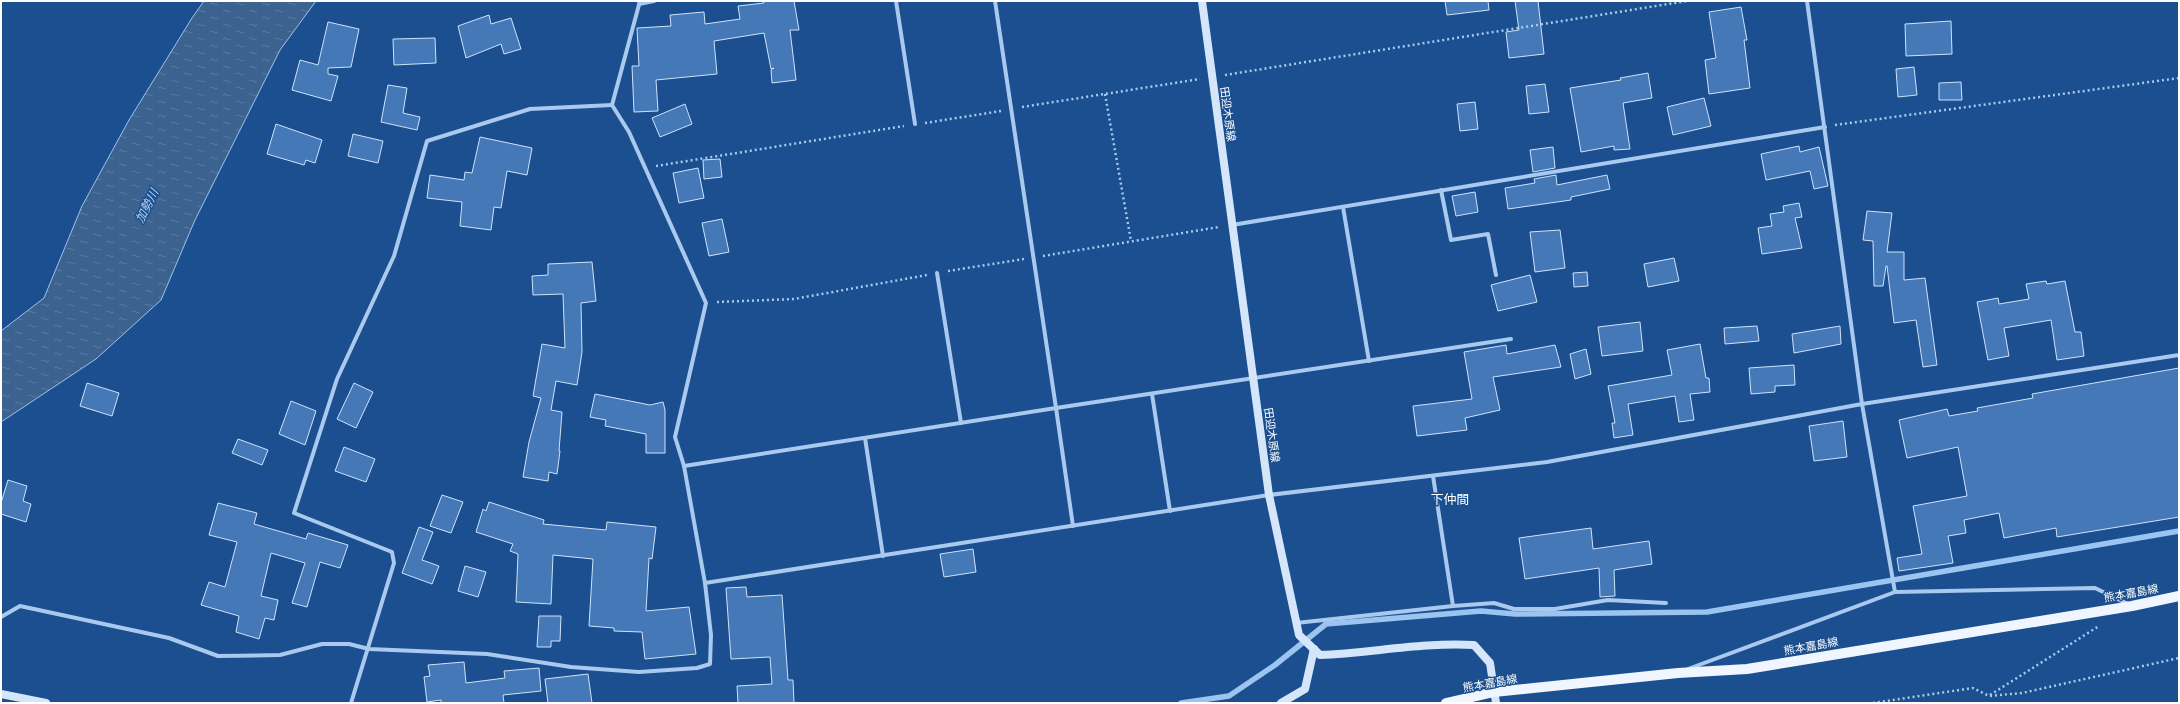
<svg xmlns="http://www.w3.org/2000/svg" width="2180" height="704" viewBox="0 0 2180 704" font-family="'Exo 2','Noto Sans JP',sans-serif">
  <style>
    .water { fill: url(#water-ripples); stroke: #9cc4f0 }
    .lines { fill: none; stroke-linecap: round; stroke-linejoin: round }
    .stream { stroke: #9cc4f0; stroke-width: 5.5 }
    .building { fill: #4478b7; stroke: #cfe3fa }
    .path { stroke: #a9c9ee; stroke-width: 2.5; stroke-dasharray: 2 3; stroke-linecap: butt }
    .street { stroke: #a9c9ee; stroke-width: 4 }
    .secondary { stroke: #d6e6fa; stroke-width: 8 }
    .primary { stroke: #f0f6ff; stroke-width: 10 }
    .labels { text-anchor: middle; stroke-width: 3; stroke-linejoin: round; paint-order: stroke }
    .street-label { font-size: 11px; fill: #fff; stroke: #1b4f8f }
    .water-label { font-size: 12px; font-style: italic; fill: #b5d3f5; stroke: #1b4f8f }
    .quarter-label { font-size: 13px; fill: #fff; stroke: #1b4f8f }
  </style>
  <defs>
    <pattern id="water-ripples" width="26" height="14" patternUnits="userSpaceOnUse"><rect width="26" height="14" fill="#3c6290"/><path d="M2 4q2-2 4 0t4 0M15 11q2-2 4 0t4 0" fill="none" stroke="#597aa1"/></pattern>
  </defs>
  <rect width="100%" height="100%" fill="#1b4f8f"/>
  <polygon class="water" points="204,1 316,1 280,50 195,220 161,300 96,359 1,422 1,331 44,298 82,206 129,120 192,18"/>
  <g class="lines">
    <polyline class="stream" points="1181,703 1229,696 1275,665 1326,624 1481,611 1515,614 1707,612 2179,531"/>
  </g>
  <g class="building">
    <polygon points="763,1 794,1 799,30 790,30 796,80 772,83 771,70 774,68 771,69 764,33 714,41 717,74 656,80 658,111 634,112 632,66 639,66 637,28 671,26 670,15 704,12 705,24 740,19 738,6 764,3"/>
    <polygon points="1445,1 1488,1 1489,10 1447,15"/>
    <polygon points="1515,1 1538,1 1544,54 1509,58 1506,32 1519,30"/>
    <polygon points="1741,7 1747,40 1744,40 1750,88 1709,94 1705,60 1716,58 1709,12"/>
    <polygon points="489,15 491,24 511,18 521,49 504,54 501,44 466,58 458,26"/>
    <polygon points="1951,21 1952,54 1906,56 1905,24"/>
    <polygon points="328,22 359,29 351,67 328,68 328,74 338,76 331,101 292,90 300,60 318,65"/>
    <polygon points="435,38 436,63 394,65 393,39"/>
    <polygon points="1914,67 1917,95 1898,97 1896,69"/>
    <polygon points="1648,73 1652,98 1623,103 1630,149 1614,150 1614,146 1581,152 1570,88 1621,80 1620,78"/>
    <polygon points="1961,82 1962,100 1939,100 1939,83"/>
    <polygon points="1545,84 1549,112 1529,114 1526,86"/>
    <polygon points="388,85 407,88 403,113 420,117 417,130 381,122"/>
    <polygon points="1704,98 1711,126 1673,135 1667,107"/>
    <polygon points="1475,102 1478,129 1460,131 1457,104"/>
    <polygon points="685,104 692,124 660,137 652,118"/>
    <polygon points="276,124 322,140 315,163 306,160 304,165 267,154"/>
    <polygon points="353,134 383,141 378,163 348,156"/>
    <polygon points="480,137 532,148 527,175 507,171 501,208 494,207 491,230 460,226 462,202 427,198 430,175 464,180 465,172 472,173"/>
    <polygon points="1799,146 1800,152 1819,147 1828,186 1814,189 1810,171 1766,180 1761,154"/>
    <polygon points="1553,147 1555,168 1533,172 1530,150"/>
    <polygon points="720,159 722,177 704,179 703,160"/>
    <polygon points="698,168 704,198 679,203 673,173"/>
    <polygon points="1556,175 1557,185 1607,175 1610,189 1571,197 1571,200 1508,209 1505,188 1535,183 1534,179"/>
    <polygon points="1475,192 1478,212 1456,216 1452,196"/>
    <polygon points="1799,203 1802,217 1795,218 1802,248 1762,254 1758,228 1772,226 1770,214 1784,212 1783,206"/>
    <polygon points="1867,211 1892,213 1887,252 1904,252 1904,280 1925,278 1937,365 1923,367 1916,320 1894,323 1887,266 1886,266 1883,286 1874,286 1873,241 1863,240"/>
    <polygon points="722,219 729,252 709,256 702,223"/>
    <polygon points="1560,230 1565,268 1535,272 1530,232"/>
    <polygon points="1674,258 1679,281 1648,287 1644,264"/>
    <polygon points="592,262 596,301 581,303 582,352 577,385 556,381 551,410 562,412 559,451 560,451 557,474 549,472 548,481 523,477 529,442 541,398 533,396 542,344 565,348 563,294 533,295 532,276 548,275 548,264"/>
    <polygon points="1587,272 1588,286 1574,287 1573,273"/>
    <polygon points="1530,275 1537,302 1498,311 1491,285"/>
    <polygon points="2046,281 2047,284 2065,281 2075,332 2081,332 2084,356 2057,360 2051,320 2004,328 2009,356 1988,360 1977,302 1998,298 1999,304 2029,299 2026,284"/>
    <polygon points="1640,322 1643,351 1602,356 1598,327"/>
    <polygon points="1757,326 1759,341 1725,344 1724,328"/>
    <polygon points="1840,326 1841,344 1794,353 1792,334"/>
    <polygon points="1700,344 1706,378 1709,378 1710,392 1690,394 1694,420 1679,422 1675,396 1628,404 1633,435 1614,438 1612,423 1615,423 1608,386 1672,375 1667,350"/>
    <polygon points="1506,345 1507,354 1555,345 1561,367 1493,377 1500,410 1465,418 1467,430 1417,436 1413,406 1472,399 1464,352"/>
    <polygon points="1586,349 1591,374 1575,379 1570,354"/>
    <polygon points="1794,365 1795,385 1775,386 1775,392 1751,394 1749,368"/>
    <polygon points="2179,368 2179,517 2057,537 2056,528 2004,538 1999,513 1964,520 1966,533 1948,536 1953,563 1899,571 1897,558 1922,554 1913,506 1967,496 1958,447 1907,458 1899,420 1947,409 1949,416 1978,411 1977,408 2033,398 2032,394"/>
    <polygon points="87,383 119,393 112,416 80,406"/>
    <polygon points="354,383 373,392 356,428 337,419"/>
    <polygon points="595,394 650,405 663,402 665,410 665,453 646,453 646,434 605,426 606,420 590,417"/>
    <polygon points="291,401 316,411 305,445 279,434"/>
    <polygon points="1843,421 1847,457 1814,461 1809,426"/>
    <polygon points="238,439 268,450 262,465 232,453"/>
    <polygon points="344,447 375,459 366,482 335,471"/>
    <polygon points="8,480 27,486 23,501 31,504 26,522 1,514 1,503"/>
    <polygon points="442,495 463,502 451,533 430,526"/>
    <polygon points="489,502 544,520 543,524 606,530 607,522 656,527 652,559 649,558 646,611 689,607 696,654 645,659 642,632 614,631 614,628 589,626 593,559 553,555 551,604 516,602 518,554 510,551 513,544 476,532 483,509 486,511"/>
    <polygon points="218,503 257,513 254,524 306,539 308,533 348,545 340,568 320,562 307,607 292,603 305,563 271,553 261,596 278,600 274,620 265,618 259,639 236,632 239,616 201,605 209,582 225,587 237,542 209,535"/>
    <polygon points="419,527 433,532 422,560 439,566 432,584 402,573"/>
    <polygon points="1591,528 1593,549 1649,541 1652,564 1614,570 1615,596 1600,597 1599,568 1525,579 1519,538"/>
    <polygon points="973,549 976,572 944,577 940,554"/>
    <polygon points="465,566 486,572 478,597 458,591"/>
    <polygon points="746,587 747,597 782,595 788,680 793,680 794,703 738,703 737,686 772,684 770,657 731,659 726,588"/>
    <polygon points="539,616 561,616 560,641 551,641 551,647 537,647"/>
    <polygon points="464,662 466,683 505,678 504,671 539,668 541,691 503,695 504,703 441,703 441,700 427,702 424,677 430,676 428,665"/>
    <polygon points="588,674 592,703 548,703 545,679"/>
  </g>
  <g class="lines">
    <g class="path">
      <polyline points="1225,75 1687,1"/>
      <polyline points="1105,94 1131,241"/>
      <polyline points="1022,107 1200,79"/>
      <polyline points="925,123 1001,111"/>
      <polyline points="1835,125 2179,78"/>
      <polyline points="656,166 904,126"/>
      <polyline points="1043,256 1219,227"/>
      <polyline points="948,271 1024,259"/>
      <polyline points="717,302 794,299 927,275"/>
      <polyline points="1990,695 2099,626"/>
      <polyline points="1873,703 1973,688 1989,696 2022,693 2179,658"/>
    </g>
    <g class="street">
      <polyline points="896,1 915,124"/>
      <polyline points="1807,1 1862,404 1895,592"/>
      <polyline points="639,4 654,1"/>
      <polyline points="1441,190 1451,240 1488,234 1496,275"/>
      <polyline points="1343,207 1369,361"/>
      <polyline points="1232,225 1825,127"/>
      <polyline points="937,273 961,423"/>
      <polyline points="1152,394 1170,511"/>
      <polyline points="865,438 883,556"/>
      <polyline points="684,466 1056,408 995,1"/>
      <polyline points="1073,526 1056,408 1511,339"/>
      <polyline points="705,583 1269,495 1547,462 1862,404 2179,355"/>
      <polyline points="1453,606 1494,603 1514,609 1555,609 1608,600 1666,603"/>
      <polyline points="1,617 20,606 169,638 218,656 280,655 322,644 349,644 369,649 487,654 571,667 639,672 697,668 710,664 711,635 705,583 684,466 675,437 706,303 629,132 612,105 640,1"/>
      <polyline points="1296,623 1453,606 1433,476"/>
      <polyline points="1688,669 1895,592 2095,588 2128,604"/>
      <polyline points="351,703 394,563 392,552 294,513 337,379 394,256 427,141 530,109 612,105"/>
    </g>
    <g class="secondary">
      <path d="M 1202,1 L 1269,495 L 1299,635 L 1320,655 C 1371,653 1423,642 1474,645 L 1490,663 L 1496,703"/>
      <polyline points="1,694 46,703"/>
      <polyline points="1281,703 1305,689 1314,649"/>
    </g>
    <polyline class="primary" points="1446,703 1494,692 1678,673 1747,669 2132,606 2179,596"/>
  </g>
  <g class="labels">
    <g class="street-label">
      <text transform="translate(1228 114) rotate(82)" y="4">田迎木原線</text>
      <text transform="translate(1272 435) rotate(82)" y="4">田迎木原線</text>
      <text transform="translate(2131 593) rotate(-10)" y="4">熊本嘉島線</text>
      <text transform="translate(1811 646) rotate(-10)" y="4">熊本嘉島線</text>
      <text transform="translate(1490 683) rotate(-10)" y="4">熊本嘉島線</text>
    </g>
    <g class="water-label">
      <text transform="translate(147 206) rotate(-63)" y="4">加勢川</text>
    </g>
    <g class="quarter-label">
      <text x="1450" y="504">下仲間</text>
    </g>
  </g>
  <rect width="2180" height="704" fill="none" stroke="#ffffff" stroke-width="4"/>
</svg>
